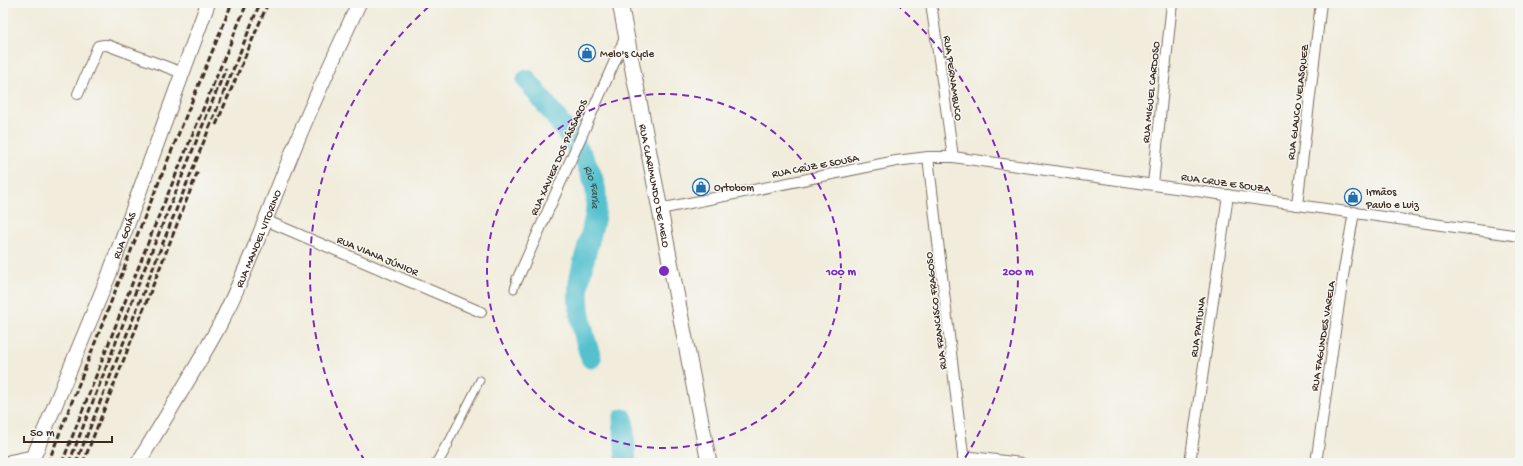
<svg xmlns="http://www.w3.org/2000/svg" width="1523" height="466" viewBox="0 0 1523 466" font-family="'Gochi Hand',sans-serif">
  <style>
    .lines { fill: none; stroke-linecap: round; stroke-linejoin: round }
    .river { stroke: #55c1cf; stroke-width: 21 }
    .pedestrian-casing { stroke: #7b6e60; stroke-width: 9 }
    .minor-casing { stroke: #7b6e60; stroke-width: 12 }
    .tertiary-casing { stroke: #7b6e60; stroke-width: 14 }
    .secondary-casing { stroke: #7b6e60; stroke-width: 16 }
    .primary-casing { stroke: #7b6e60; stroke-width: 17 }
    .pedestrian { stroke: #fff; stroke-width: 7 }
    .minor { stroke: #fff; stroke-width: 10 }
    .tertiary { stroke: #fff; stroke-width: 12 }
    .secondary { stroke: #fff; stroke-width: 14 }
    .primary { stroke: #fff; stroke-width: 15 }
    .rail { stroke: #3b2a1e; stroke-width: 3; stroke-dasharray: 6 3; stroke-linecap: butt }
    .ring { fill: none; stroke: #7b2cbf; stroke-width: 2; stroke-dasharray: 7 5 }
    .labels { text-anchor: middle; stroke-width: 3; stroke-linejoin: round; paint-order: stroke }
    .poi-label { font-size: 11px; fill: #3b2a1e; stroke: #f6f6f2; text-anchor: start }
    .street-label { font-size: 11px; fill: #3b2a1e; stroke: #f6f6f2 }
    .water-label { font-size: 12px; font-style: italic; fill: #435753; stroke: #f6f6f2 }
    .centre { fill: #7b2cbf; stroke: #f6f6f2; stroke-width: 2 }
    .ring-label { font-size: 12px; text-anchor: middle; font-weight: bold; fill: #7b2cbf; stroke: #f6f6f2; stroke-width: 3; stroke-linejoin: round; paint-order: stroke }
  </style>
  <rect width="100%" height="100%" fill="#f6f6f2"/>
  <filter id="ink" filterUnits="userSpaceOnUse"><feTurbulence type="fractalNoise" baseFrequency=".025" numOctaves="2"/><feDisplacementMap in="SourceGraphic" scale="8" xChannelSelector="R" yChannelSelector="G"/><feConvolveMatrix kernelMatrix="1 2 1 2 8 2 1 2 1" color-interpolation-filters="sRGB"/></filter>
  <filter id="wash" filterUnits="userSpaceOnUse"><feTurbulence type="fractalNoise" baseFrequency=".012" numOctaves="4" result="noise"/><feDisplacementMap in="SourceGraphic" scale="16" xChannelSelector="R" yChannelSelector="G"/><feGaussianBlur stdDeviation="0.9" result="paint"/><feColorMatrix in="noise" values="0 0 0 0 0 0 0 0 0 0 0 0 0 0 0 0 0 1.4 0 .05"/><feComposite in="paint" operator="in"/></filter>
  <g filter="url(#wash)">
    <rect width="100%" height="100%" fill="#f1ecdb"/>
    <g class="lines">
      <g class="river">
        <path id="s1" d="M 527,80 C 548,108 584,149 594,182 C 603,213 583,252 579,283 C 576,306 584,337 591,358"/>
        <polyline points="623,419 626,463"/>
      </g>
    </g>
  </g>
  <g filter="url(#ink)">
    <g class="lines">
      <g class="pedestrian-casing">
        <g id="pedestrian">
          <polyline points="514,289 517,280"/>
          <polyline points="447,445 480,380"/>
        </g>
      </g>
      <g class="minor-casing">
        <g id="minor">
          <polyline points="931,3 953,157"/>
          <polyline points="78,94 98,46 104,45 107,45 183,73"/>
          <polyline points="928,157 964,463"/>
          <polyline points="1153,184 1172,3"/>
          <polyline points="1297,205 1321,3"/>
          <polyline points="660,209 896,161 928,157 953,157 1520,236"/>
          <polyline points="265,220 481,312"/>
          <polyline points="517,280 626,36"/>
          <polyline points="963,456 1021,463"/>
          <polyline points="437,463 447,445"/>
          <polyline points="1190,463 1228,195"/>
          <polyline points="1316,463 1343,276 1354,212"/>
        </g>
      </g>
      <g class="tertiary-casing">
        <polyline id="tertiary" points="10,461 34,456"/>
      </g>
      <g class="secondary-casing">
        <g id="secondary">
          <path id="s2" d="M 31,463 L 109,275 L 208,3"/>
          <path id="s3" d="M 138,463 C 165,418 193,374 218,328 C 249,268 271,203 297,141 C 316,95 338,49 359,3"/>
        </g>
      </g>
      <g class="primary-casing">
        <g id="primary">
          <path id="s4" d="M 620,3 L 709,463"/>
        </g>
      </g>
      <use href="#pedestrian" class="pedestrian"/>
      <use href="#minor" class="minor"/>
      <use href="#tertiary" class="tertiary"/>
      <use href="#secondary" class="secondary"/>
      <use href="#primary" class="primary"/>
      <g class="rail">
        <polyline points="216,125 268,3"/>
        <polyline points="48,463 134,243 232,3"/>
        <polyline points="62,463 153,230 247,3"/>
        <polyline points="69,463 142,275 226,68"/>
        <polyline points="76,463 170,225 260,3"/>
        <polyline points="83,463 198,171"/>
      </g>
    </g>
  </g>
  <g class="ring">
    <circle cx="664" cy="271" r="177"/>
    <path d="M365 461A354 354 0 0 1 432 4M896 4A354 354 0 0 1 963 461"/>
  </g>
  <defs>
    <g id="shop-ring" transform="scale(0.9)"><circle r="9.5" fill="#f6f6f2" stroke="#1f6fb2" stroke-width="1.5"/><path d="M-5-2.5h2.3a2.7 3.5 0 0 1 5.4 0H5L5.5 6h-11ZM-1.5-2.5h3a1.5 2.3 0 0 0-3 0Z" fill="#1f6fb2"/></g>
  </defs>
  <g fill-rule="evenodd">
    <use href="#shop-ring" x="587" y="53"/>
    <use href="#shop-ring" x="701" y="187"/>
    <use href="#shop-ring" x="1353" y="197"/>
  </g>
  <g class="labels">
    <g class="poi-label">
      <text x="600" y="57">Melo's Cycle</text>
      <text x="714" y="191">Ortobom</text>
      <text x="1366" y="195">Irmãos<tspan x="1366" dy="13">Paulo e Luiz</tspan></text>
    </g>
    <g class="street-label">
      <text transform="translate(954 78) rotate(82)" y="4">RUA PERNAMBUCO</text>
      <text transform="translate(1150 92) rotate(-84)" y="4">RUA MIGUEL CARDOSO</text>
      <text transform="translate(1297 102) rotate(-83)" y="4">RUA GLAUCO VELASQUEZ</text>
      <text transform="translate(558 157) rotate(-66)" y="4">RUA XAVIER DOS PÁSSAROS</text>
      <text transform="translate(815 165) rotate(-11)" y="4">RUA CRUZ E SOUSA</text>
      <text transform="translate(1226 182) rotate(8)" y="4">RUA CRUZ E SOUZA</text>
      <text dy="4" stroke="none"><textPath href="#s4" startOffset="186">RUA CLARIMUNDO DE MELO</textPath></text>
      <text dy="4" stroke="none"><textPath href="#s2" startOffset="246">RUA GOIÁS</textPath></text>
      <text dy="4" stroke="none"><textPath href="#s3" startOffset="255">RUA MANOEL VITORINO</textPath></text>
      <text transform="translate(378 255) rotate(23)" y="4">RUA VIANA JÚNIOR</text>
      <text transform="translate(935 311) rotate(-97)" y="4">RUA FRANCISCO FRAGOSO</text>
      <text transform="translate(1197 327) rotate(-82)" y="4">RUA PAITUNA</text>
      <text transform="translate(1322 336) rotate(-81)" y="4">RUA FAGUNDES VARELA</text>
    </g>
    <g class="water-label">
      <text dy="4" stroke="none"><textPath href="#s1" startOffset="127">Rio Faria</textPath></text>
    </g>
  </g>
  <circle cx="664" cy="271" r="6" class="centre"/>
  <g class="ring-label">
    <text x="841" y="275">100 m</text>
    <text x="1018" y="275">200 m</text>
  </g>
  <rect width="1523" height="466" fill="none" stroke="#f6f6f2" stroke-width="16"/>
  <path d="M24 436v6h88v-6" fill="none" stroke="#3b2a1e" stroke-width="2"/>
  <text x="30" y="436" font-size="12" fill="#3b2a1e" stroke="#f6f6f2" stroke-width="3" paint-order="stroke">50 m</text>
</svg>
